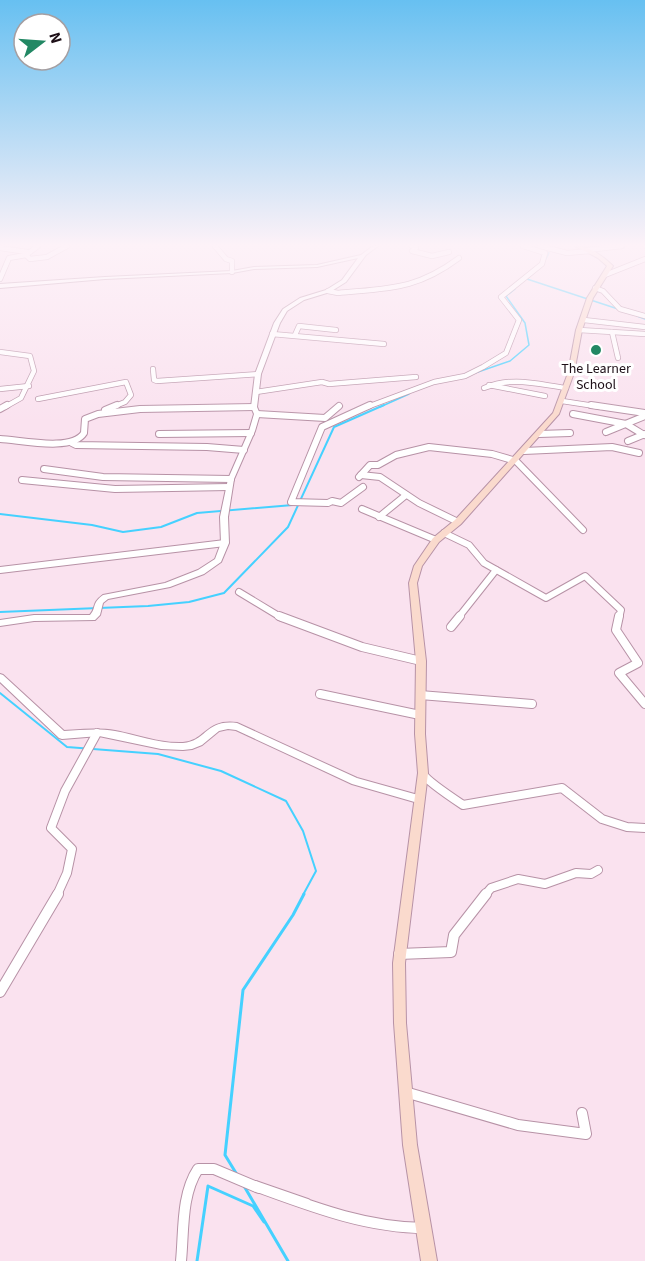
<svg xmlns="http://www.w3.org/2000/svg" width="645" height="1261" viewBox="0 0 645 1261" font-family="'Source Sans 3',sans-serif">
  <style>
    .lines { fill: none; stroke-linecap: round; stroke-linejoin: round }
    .stream-far2 { stroke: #45d1ff; stroke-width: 1.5 }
    .stream-far1 { stroke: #45d1ff; stroke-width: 2 }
    .stream { stroke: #45d1ff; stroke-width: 3 }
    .minor-far3-casing { stroke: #b792a6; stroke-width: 6 }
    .minor-far2-casing { stroke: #b792a6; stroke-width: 8 }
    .minor-far1-casing { stroke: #b792a6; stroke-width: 10 }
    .minor-casing { stroke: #b792a6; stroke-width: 12 }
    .tertiary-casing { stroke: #b792a6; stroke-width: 2 }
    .secondary-casing { stroke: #b792a6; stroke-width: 2 }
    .minor-far3 { stroke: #fff; stroke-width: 4.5 }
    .minor-far2 { stroke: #fff; stroke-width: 6 }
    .minor-far1 { stroke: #fff; stroke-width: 8 }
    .minor { stroke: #fff; stroke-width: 10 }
    .tertiary { fill: #fff; fill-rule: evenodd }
    .secondary { fill: #fadacd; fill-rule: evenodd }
    .poi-dot { fill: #228864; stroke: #fff; stroke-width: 2 }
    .labels { text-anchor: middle; stroke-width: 6; stroke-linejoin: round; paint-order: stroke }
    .far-poi-label { font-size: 14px; fill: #1d0f17; stroke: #fff }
  </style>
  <rect width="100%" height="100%" fill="#fae2ef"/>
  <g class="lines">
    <g class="stream-far2">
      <polyline points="542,266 549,253 546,252"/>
      <polyline points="527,279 618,309"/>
      <polyline points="637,316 645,319"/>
      <polyline points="475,373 510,361 529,345 525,323 506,296 515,289"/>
      <polyline points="380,407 409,394"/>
    </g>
    <g class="stream-far1">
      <polyline points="0,514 92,525 123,532 161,527 197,513 293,505"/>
      <polyline points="0,612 148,606 189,602 224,593 288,527 334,427 384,405"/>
      <polyline points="0,693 67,747 158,754 221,771 286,801 303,831 316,871 303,895"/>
    </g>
    <g class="stream">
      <polyline points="236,1173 225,1155 243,990 293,915 304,894"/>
      <polyline points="244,1186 288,1261"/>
      <polyline points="197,1261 208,1186 253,1206 264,1222"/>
    </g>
    <g class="minor-far3-casing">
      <g id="minor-far3">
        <polyline points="215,246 226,259 232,261 232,272"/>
        <polyline points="412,246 416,248 412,251 432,256 449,252"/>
        <polyline points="540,246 567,253 590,251"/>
        <polyline points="0,248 27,252"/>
        <polyline points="587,250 622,246"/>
        <polyline points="26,255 30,259 47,257 67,246"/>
        <polyline points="605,275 645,259"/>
        <polyline points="0,279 9,258 26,255 38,246"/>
        <polyline points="595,288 603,291 620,309 645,316"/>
        <path d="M 328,291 L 338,293 C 389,288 416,290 459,258"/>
        <polyline points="584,320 645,327"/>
        <polyline points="579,330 645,334"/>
        <polyline points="612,332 618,358"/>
        <polyline points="272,334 384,344"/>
        <polyline points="295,335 299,326 336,330"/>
        <polyline points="0,352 30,356 34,371 21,398 5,407"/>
        <polyline points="153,369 154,380 157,381 258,374"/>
        <polyline points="489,385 545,396"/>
        <path d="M 484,388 C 513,376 536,384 566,388"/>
        <polyline points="0,389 29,386"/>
        <polyline points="256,392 322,382 329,384 416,377"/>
        <polyline points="38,399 126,382 131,395 125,402 113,407"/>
        <polyline points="562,401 601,407"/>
        <polyline points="367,407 434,382 465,376 483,367 506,353 519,320 501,297 542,264 545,253 523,246"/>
      </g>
    </g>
    <g class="minor-far2-casing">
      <g id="minor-far2">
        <polyline points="591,405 645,413"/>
        <polyline points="0,409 7,405"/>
        <polyline points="105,410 117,405"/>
        <polyline points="257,414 325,418 339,406"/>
        <polyline points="573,414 626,424 644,435"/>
        <polyline points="606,432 645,416"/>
        <polyline points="159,434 251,433"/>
        <polyline points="539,434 570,433"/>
        <path d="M 0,439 C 21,440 72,452 84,433 L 85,419 L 98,414 L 140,409 L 254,407"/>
        <polyline points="628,441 645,434"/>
        <polyline points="72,443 76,445 207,447 244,450"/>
        <polyline points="524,451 612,447 639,453"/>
        <polyline points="44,469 103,477 231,479"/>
        <polyline points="361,475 380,477 419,503 458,522"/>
        <polyline points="359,477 370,465 378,465 396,455 429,447 492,454 516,461 583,530"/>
        <polyline points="22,480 115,489 229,487"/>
        <polyline points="363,487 341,503 332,501 328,503 291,502 322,427 370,405"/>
        <polyline points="362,509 436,540"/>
        <polyline points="379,517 406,495"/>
        <polyline points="444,533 469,545 484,563 546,598 585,576 621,610 619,618"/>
        <polyline points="0,570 225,543"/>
        <polyline points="239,592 282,618"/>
        <polyline points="458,618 496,570"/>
      </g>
    </g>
    <g class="minor-far1-casing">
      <g id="minor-far1">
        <polyline points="279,616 362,647 421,661"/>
        <polyline points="619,616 616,630 638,663 619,673 645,704"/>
        <polyline points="451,627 460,616"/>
        <polyline points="320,694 420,715"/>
        <polyline points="420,695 532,704"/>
        <path d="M 423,774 C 427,781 454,799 463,805 L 562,788 L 602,819 L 627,827 L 645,828"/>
        <polyline points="57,895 67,873 72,849 51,828 65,791 97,733"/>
        <polyline points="485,895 491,888 518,879 545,884 576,873 591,874 598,870"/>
      </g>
    </g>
    <g class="minor-casing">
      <g id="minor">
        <polyline points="399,954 451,952 454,935 486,894"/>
        <polyline points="0,992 58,894"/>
        <polyline points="405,1092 518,1125 586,1134 582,1113"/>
        <path d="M 307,1204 L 255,1186 C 310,1206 366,1228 425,1228"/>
        <path d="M 181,1261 C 184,1231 181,1195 198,1169 L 214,1169 L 259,1188"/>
      </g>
    </g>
    <g class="tertiary-casing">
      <g id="tertiary">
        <path d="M 373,246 L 378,246 L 366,255 L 346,282 L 330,292 L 304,300 L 287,311 L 280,323 L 261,374 L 257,407 L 260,414 L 255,431 L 234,479 L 228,517 L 229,543 L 221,562 L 204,574 L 170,587 L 108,599 L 103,603 L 100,615 L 95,620 L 34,621 L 0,626 L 0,620 L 34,615 L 90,615 C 97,607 91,604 103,595 L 165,583 L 198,570 L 215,559 L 221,543 L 220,517 L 228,479 L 249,431 L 254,414 L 251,407 L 255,374 L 274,323 L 283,309 L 300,298 L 326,290 L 342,280 L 358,258 L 317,267 L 254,269 L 232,273 L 105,279 L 0,288 L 0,284 L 105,277 L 232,271 L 254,267 L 317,265 L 361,255 Z"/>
        <path d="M 0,674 L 3,675 L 64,731 C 81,730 97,728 115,731 C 137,735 160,744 183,743 C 207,741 205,719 237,723 L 357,778 L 418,795 L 421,796 L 423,799 L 421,802 L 418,803 L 352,784 L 236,730 L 228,729 L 219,731 L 202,745 L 192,749 L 183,750 L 161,749 L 99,736 L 62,739 L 59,738 L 0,682 Z"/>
      </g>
    </g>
    <g class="secondary-casing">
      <path id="secondary" d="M 575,246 C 589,246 603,256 613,266 L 593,298 L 582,330 L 574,373 L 559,414 L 461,524 L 439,542 L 422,566 L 417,583 L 426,661 L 425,734 L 428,773 L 405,963 L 406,1023 L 417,1145 L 437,1261 L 421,1261 L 403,1145 L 394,1023 L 393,963 L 418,773 L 415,734 L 416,661 L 409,583 L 414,566 L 433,538 L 455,520 L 553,413 L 568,373 L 576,330 L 587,298 L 607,266 L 598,258 Z"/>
    </g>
    <use href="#minor-far3" class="minor-far3"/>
    <use href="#minor-far2" class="minor-far2"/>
    <use href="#minor-far1" class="minor-far1"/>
    <use href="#minor" class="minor"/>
    <use href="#tertiary" class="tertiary"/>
    <use href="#secondary" class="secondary"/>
  </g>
  <linearGradient id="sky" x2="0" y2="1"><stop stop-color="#67c0f1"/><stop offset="0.58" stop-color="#fdf2f8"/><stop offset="1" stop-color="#fdf2f8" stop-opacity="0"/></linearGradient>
  <rect width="645" height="422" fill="url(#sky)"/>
  <circle class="poi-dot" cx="596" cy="350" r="6"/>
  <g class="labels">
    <g class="far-poi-label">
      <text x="596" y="373">The Learner<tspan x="596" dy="16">School</tspan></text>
    </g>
  </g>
  <g transform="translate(42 42) rotate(73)"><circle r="28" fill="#ffffff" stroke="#a59fa2" stroke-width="1.5"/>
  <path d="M0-4.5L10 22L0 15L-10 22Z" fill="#228864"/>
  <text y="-9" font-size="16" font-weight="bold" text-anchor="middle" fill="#1d0f17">N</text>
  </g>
</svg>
